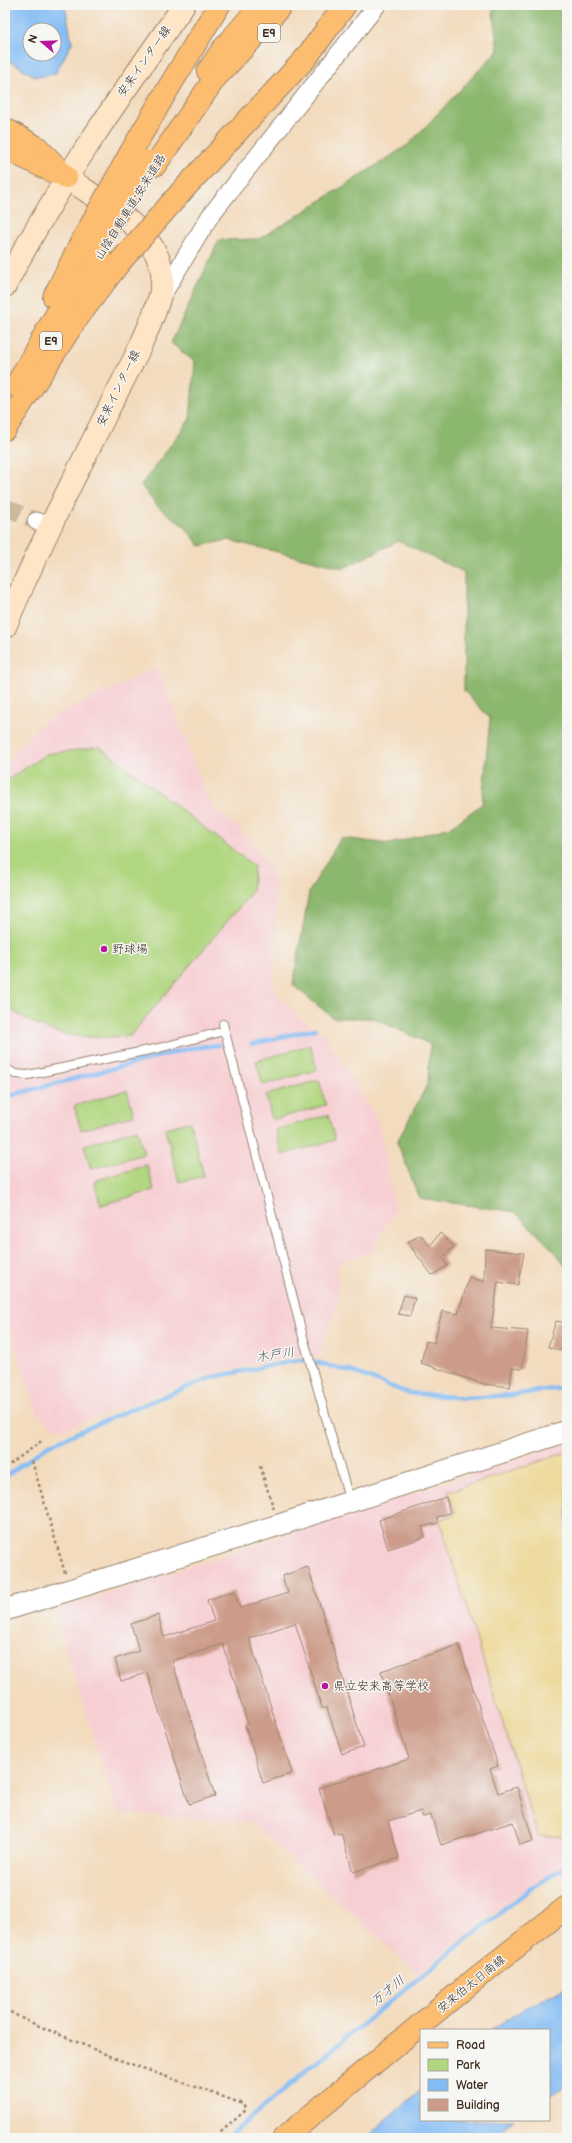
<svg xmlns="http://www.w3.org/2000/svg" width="572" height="2143" viewBox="0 0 572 2143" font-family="'Balsamiq Sans','Klee One',sans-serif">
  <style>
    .built { fill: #f7cfd3 }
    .green { fill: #b0d67f; stroke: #76804e }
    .forest { fill: #8cb76e; stroke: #647046 }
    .sand { fill: #eeda9e; stroke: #94825e }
    .water { fill: #82bcf4; stroke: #5e7389; fill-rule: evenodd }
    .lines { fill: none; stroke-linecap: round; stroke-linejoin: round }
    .stream { stroke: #82bcf4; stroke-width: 4.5 }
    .building { fill: #cc9b89 }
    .minor-tunnel { stroke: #ceb89e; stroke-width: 17; stroke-dasharray: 17 8; stroke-linecap: butt }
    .service-casing { stroke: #97826e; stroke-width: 10 }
    .minor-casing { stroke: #97826e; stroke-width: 19 }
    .tertiary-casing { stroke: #97826e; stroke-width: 23 }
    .secondary-casing { stroke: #97826e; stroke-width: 24 }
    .primary-casing { stroke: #97826e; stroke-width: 24 }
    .motorway-casing { stroke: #97826e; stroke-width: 24 }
    .path { stroke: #97826e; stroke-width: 2.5; stroke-dasharray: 3 3; stroke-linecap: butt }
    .service { stroke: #fff; stroke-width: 8 }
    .minor { stroke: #fff; stroke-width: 17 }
    .tertiary { stroke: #fff; stroke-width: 21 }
    .secondary { stroke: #fee5c5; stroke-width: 22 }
    .primary { stroke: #fcbd6f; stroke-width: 22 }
    .motorway { stroke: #fcbd6f; stroke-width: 22 }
    .motorway-bridge-casing { stroke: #97826e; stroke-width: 24; stroke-linecap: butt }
    .motorway-bridge { stroke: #fcbd6f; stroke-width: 22 }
    .poi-dot { fill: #b5179e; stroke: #f6f6f2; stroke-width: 1.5 }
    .labels { text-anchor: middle; stroke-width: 3; stroke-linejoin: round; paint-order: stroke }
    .shield { fill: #f6f6f2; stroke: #73675e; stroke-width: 1 }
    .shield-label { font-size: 11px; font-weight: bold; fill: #3b2a1e }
    .street-label { font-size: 12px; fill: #3b2a1e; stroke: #f6f6f2 }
    .poi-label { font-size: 12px; fill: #3b2a1e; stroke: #f6f6f2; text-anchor: start }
    .water-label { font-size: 13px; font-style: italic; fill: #50565e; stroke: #f6f6f2 }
  </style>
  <rect width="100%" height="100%" fill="#f6f6f2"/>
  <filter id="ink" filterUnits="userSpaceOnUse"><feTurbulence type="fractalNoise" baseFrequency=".025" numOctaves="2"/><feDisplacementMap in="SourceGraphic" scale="8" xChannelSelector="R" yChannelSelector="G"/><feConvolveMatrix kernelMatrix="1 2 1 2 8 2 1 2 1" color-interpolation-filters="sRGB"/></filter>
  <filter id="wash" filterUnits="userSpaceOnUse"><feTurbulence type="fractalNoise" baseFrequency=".012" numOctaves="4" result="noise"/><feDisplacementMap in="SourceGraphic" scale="16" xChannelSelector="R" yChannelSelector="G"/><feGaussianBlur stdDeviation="0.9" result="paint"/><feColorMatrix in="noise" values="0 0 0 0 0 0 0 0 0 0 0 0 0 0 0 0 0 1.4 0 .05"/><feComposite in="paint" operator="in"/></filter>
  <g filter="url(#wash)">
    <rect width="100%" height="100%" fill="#f3dbbe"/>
    <g class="built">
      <polygon points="155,669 160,674 205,792 214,809 240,829 266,861 275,882 276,961 273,983 278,996 288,1004 299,1018 327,1036 335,1052 379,1123 395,1210 371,1252 344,1261 338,1267 338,1300 319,1356 295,1356 214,1372 65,1429 51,1426 37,1413 5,1314 5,765 38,726 71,707"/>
      <polygon points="567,1443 567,1863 505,1903 418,1974 251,1822 122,1813 116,1808 54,1611"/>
    </g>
    <g class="green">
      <path d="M 100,747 L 254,866 L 252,892 L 130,1036 C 73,1039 54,1038 5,1006 L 5,782 L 46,754 Z"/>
      <polygon points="310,1045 317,1070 263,1085 256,1061"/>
      <polygon points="319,1080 326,1105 272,1120 266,1095"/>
      <polygon points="127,1090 134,1115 81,1130 74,1106"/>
      <polygon points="328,1115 335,1140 282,1155 275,1130"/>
      <polygon points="190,1122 204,1176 179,1182 165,1128"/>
      <polygon points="137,1129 144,1154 91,1169 84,1145"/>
      <polygon points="147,1165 154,1190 101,1205 94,1181"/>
    </g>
    <polygon class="forest" points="492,5 567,5 567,1269 557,1254 515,1212 419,1198 397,1142 428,1083 430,1044 373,1018 333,1018 293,985 309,892 341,838 390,844 451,827 482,804 490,718 464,691 464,572 398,541 344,568 228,540 200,546 185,527 156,505 141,485 190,419 195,362 171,343 219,240 259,239 297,216 408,145 498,50"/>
    <polygon class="sand" points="567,1452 567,1844 561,1836 538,1836 440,1522 441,1519 454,1515 455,1512 448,1492"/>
    <g class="water">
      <path d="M 5,5 L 65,5 L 72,43 L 55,74 L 36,77 L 5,58 ZM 30,30 L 54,30 L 54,54 L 30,54 Z"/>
      <polygon points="567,1988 567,2086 549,2097 549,2030 490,2030 529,2006"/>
      <polygon points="421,2090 421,2120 514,2120 489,2138 365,2138"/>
    </g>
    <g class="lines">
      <g class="stream">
        <polyline points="252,1044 315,1029"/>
        <polyline points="5,1097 190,1048 219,1045"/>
        <polyline points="5,1477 47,1446 127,1411 213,1377 299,1360 319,1363 356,1373 408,1393 466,1398 512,1395 567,1387"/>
        <polyline points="226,2138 389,2002 530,1889 567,1866"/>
      </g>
    </g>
    <g id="blocks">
      <g class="building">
        <polygon points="440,1233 454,1246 443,1258 447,1266 432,1275 407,1242 421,1235 430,1246"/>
        <polygon points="485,1249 524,1253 518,1285 498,1282 491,1328 528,1331 522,1369 512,1368 510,1387 484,1384 421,1363 426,1341 434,1343 442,1311 458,1314 469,1277 484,1282"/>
        <polygon points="404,1295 415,1298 410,1316 398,1314"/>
        <polygon points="556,1321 567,1323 567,1338 563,1351 548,1347"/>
        <polygon points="446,1497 450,1513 437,1517 438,1523 422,1527 425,1537 388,1549 379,1520"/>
        <polygon points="308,1567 364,1747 342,1754 327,1708 322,1708 295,1623 249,1638 292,1773 263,1783 245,1725 248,1724 223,1644 172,1661 215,1796 189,1804 147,1673 121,1681 115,1659 139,1651 131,1624 158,1615 164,1637 214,1621 207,1600 234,1591 240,1608 288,1593 282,1576"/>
        <polygon points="459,1645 498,1766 490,1769 498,1793 517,1787 533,1841 520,1845 513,1822 441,1845 431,1815 423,1817 421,1811 388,1821 399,1858 353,1872 341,1833 334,1835 319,1788 409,1759 381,1671"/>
      </g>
    </g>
  </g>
  <g filter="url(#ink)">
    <use href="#blocks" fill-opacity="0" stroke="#97826e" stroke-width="1"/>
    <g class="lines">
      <polyline class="minor-tunnel" points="5,507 36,521"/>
      <g class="service-casing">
        <g id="service">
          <polyline points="223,1024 303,1337 350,1502"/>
          <polyline points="5,1068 15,1074 28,1075 159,1048 224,1031"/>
        </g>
      </g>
      <g class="minor-casing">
        <g id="minor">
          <polyline points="160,299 210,216 377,5"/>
          <polyline points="36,521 51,527"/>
        </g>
      </g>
      <g class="tertiary-casing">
        <polyline id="tertiary" points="5,1610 279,1525 567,1431"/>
      </g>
      <g class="secondary-casing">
        <g id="secondary">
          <path d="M 5,286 C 56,187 120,96 184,5"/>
          <path d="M 5,627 C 34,557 69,488 103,420 C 122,381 145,343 158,302 C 162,290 164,275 160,263 C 147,224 98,200 66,177"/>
        </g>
      </g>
      <g class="primary-casing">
        <polyline id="primary" points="284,2138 479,1976 567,1907"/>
      </g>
      <g class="motorway-casing">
        <g id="motorway">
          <polyline points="208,71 223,49 261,5"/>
          <polyline points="5,129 38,148 66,177"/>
          <polyline points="5,148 56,173"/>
          <polyline points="131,152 166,92 219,5"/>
          <polyline points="155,165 216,77 265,25 281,5"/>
          <polyline points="182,191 305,59 345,5"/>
          <polyline points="54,297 80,245"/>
          <polyline points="71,305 100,256"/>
          <polyline points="16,386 73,285"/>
          <polyline points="5,429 75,321 119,263"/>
        </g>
      </g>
      <g class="path">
        <polyline points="32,1461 65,1573"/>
        <polyline points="260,1466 274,1510"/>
        <polyline points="5,1468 43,1440"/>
        <polyline points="5,2009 25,2020 117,2059 243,2104 246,2110 214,2138"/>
      </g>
      <use href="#service" class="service"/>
      <use href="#minor" class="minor"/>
      <use href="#tertiary" class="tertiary"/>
      <use href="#secondary" class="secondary"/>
      <use href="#primary" class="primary"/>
      <use href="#motorway" class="motorway"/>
      <g class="motorway-bridge-casing">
        <g id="motorway-bridge">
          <polyline points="80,245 131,152"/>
          <polyline points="93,252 148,161"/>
          <polyline points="119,263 182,191"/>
        </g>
      </g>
      <use href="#motorway-bridge" class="motorway-bridge"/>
    </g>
  </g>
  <g class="poi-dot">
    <circle cx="104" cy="949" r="4"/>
    <circle cx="325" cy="1686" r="4"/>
  </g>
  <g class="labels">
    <g class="shield">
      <rect x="258" y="24" width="22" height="18" rx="3"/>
      <rect x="40" y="332" width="22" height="18" rx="3"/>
    </g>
    <g class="shield-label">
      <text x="269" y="37">E9</text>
      <text x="51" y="345">E9</text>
    </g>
    <g class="street-label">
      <text transform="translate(144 61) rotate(-55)" y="4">安来インター線</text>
      <text transform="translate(130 207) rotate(-58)" y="4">山陰自動車道;安来道路</text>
      <text transform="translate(118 388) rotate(-64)" y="4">安来インター線</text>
      <text transform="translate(471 1984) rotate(-39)" y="4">安来伯太日南線</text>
    </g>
    <g class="poi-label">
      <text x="112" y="953">野球場</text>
      <text x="333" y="1690">県立安来高等学校</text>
    </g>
    <g class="water-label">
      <text transform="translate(275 1354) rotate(-9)" y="5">木戸川</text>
      <text transform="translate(387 1990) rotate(-39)" y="5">万才川</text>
    </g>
  </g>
  <rect width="572" height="2143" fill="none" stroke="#f6f6f2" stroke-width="20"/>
  <rect x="420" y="2029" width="130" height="92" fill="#f6f6f2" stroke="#aba49d"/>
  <rect x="428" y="2042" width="20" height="6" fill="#fcbd6f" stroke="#aba49d"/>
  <text x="456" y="2049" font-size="12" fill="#3b2a1e">Road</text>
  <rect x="428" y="2059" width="20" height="12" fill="#b0d67f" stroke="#aba49d"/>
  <text x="456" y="2069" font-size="12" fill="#3b2a1e">Park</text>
  <rect x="428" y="2079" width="20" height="12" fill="#82bcf4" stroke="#aba49d"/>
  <text x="456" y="2089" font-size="12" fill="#3b2a1e">Water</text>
  <rect x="428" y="2099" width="20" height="12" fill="#cc9b89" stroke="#aba49d"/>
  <text x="456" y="2109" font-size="12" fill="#3b2a1e">Building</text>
  <g transform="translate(42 42) rotate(289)"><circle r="19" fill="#f6f6f2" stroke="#aba49d"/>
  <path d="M0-3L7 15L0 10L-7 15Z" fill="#b5179e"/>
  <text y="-6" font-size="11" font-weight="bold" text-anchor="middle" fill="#3b2a1e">N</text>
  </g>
</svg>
